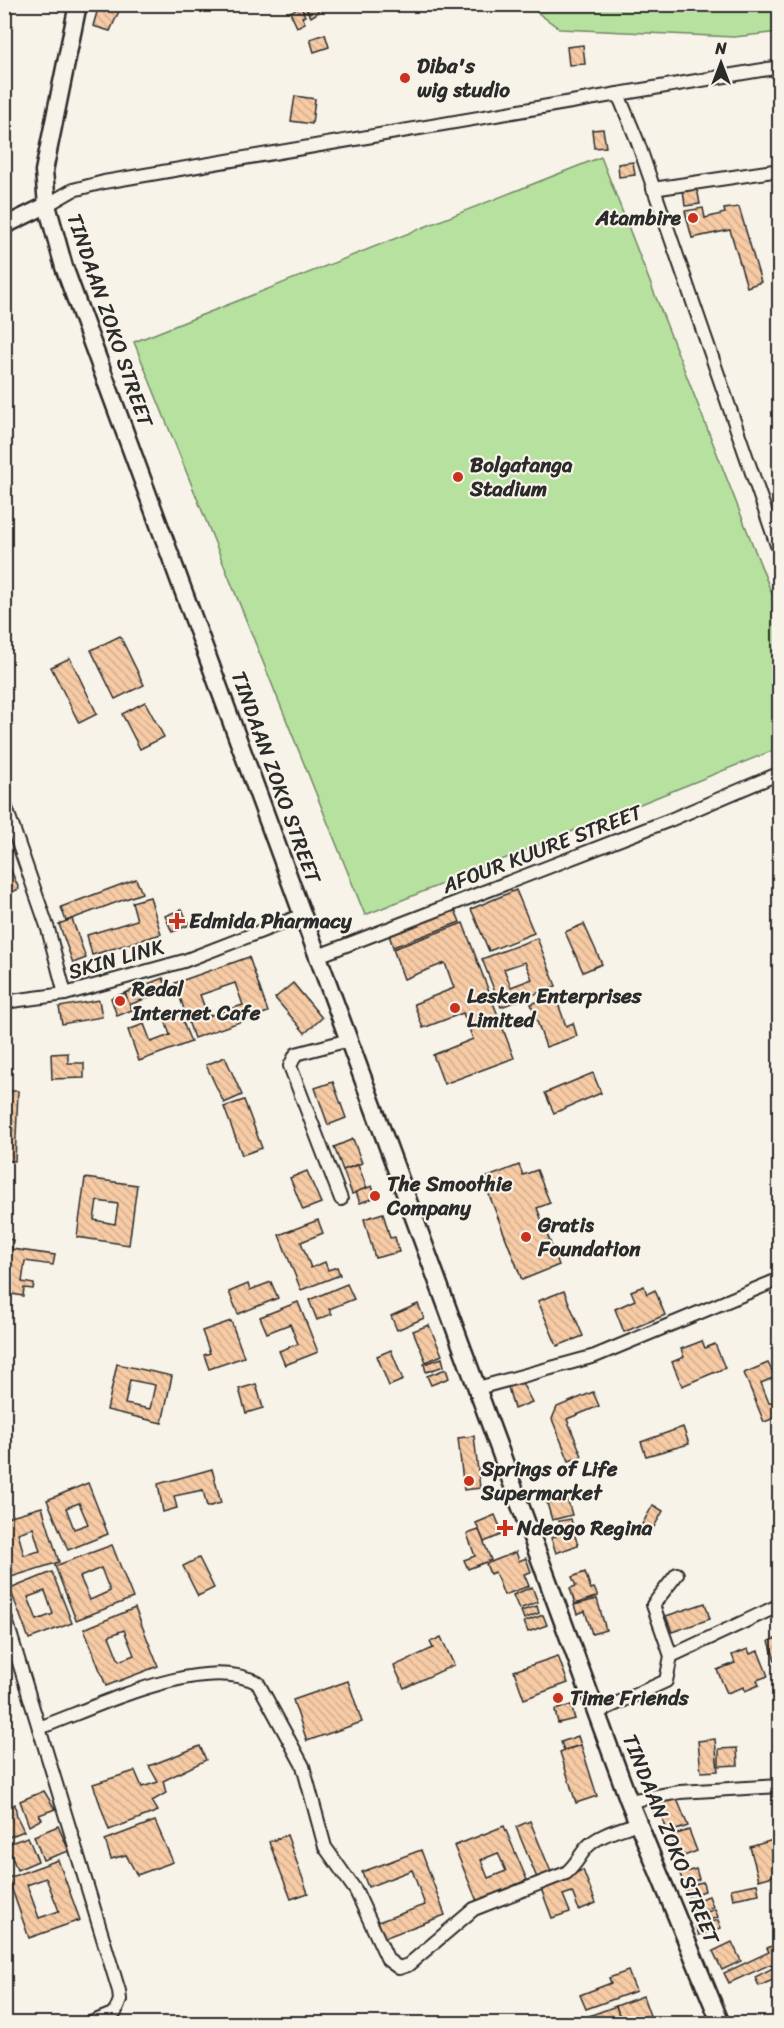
<svg xmlns="http://www.w3.org/2000/svg" width="784" height="2028" viewBox="0 0 784 2028" font-family="Sriracha,sans-serif">
  <style>
    .grass { fill: #b7e19f; stroke: #718665; stroke-width: 1.5 }
    .building { fill: url(#building-back-hatch); stroke: #2b2b2b; stroke-width: 1.5; fill-rule: evenodd }
    .lines { fill: none; stroke-linecap: round; stroke-linejoin: round }
    .minor-casing { stroke: #2b2b2b; stroke-width: 16 }
    .tertiary-casing { stroke: #2b2b2b; stroke-width: 20 }
    .secondary-casing { stroke: #2b2b2b; stroke-width: 21 }
    .minor { stroke: #f7f3e8; stroke-width: 12 }
    .tertiary { stroke: #f7f3e8; stroke-width: 15 }
    .secondary { stroke: #f7f3e8; stroke-width: 16 }
    .poi-dot { fill: #c8321e; stroke: #f7f3e8; stroke-width: 2 }
    .labels { text-anchor: middle; stroke-width: 4.5; stroke-linejoin: round; paint-order: stroke }
    .poi-label { font-size: 21px; font-weight: bold; fill: #2b2b2b; stroke: #f7f3e8; text-anchor: start }
    .street-label { font-size: 21px; fill: #2b2b2b; stroke: #f7f3e8 }
  </style>
  <defs>
    <pattern id="building-back-hatch" width="6" height="6" patternUnits="userSpaceOnUse" patternTransform="scale(1.5)"><rect width="6" height="6" fill="#f6cba5"/><path d="M-1 5l2 2M0 0l6 6M5-1l2 2" fill="none" stroke="#d3ae8e"/></pattern>
  </defs>
  <rect width="100%" height="100%" fill="#f7f3e8"/>
  <filter id="ink" filterUnits="userSpaceOnUse"><feTurbulence type="fractalNoise" baseFrequency=".0167" numOctaves="2"/><feDisplacementMap in="SourceGraphic" scale="12" xChannelSelector="R" yChannelSelector="G"/><feConvolveMatrix kernelMatrix="1 2 1 2 8 2 1 2 1" color-interpolation-filters="sRGB"/></filter>
  <g filter="url(#ink)">
    <g class="grass">
      <polygon points="527,5 779,5 779,32 734,37 560,29"/>
      <polygon points="601,157 779,612 779,748 365,915 134,342"/>
    </g>
    <g class="building">
      <polygon points="314,4 319,12 311,17 306,9"/>
      <polygon points="99,5 119,11 110,31 93,26"/>
      <polygon points="301,7 305,16 302,17 305,23 297,27 290,12"/>
      <polygon points="325,34 329,47 314,52 310,39"/>
      <polygon points="583,45 585,64 569,65 567,47"/>
      <polygon points="295,96 315,99 312,124 291,121"/>
      <polygon points="603,129 606,147 594,148 592,130"/>
      <polygon points="633,162 635,175 619,177 618,164"/>
      <polygon points="697,188 700,204 685,206 683,190"/>
      <polygon points="739,207 761,282 747,287 730,230 692,238 685,211 703,208 705,218 725,213 724,209"/>
      <polygon points="120,636 144,685 115,699 91,650"/>
      <polygon points="70,658 97,714 79,723 51,667"/>
      <polygon points="145,702 164,737 140,749 122,714"/>
      <polygon points="4,854 19,889 4,896"/>
      <polygon points="136,879 142,893 66,921 61,907"/>
      <polygon points="516,890 534,933 489,951 471,909"/>
      <polygon points="150,897 161,934 92,955 87,935 137,920 132,902"/>
      <polygon points="454,907 460,922 393,947 388,932"/>
      <polygon points="182,909 189,925 172,932 165,916"/>
      <polygon points="72,919 86,958 73,963 59,924"/>
      <polygon points="463,923 514,1058 444,1084 433,1055 473,1039 463,1013 423,1028 414,1004 454,988 445,963 404,979 393,949"/>
      <polygon points="584,924 602,964 583,972 565,932"/>
      <path d="M 537,938 L 556,986 L 501,1007 L 482,959 ZM 525,962 L 532,979 L 511,987 L 504,969 Z"/>
      <path d="M 249,957 L 268,1012 L 194,1038 L 175,983 ZM 235,983 L 243,1005 L 208,1016 L 200,995 Z"/>
      <polygon points="163,978 168,990 129,1005 125,993"/>
      <polygon points="293,983 322,1018 305,1033 275,998"/>
      <polygon points="125,993 132,1010 117,1016 111,998"/>
      <polygon points="555,995 566,1026 573,1023 577,1036 546,1047 531,1004"/>
      <polygon points="99,1000 102,1017 62,1024 59,1007"/>
      <polygon points="180,1015 191,1042 139,1061 128,1030 144,1024 151,1042 170,1035 165,1020"/>
      <polygon points="68,1053 68,1063 84,1063 84,1078 52,1079 51,1054"/>
      <polygon points="225,1057 242,1095 224,1103 206,1065"/>
      <polygon points="593,1073 601,1093 554,1113 545,1093"/>
      <polygon points="333,1082 346,1118 328,1125 315,1088"/>
      <polygon points="4,1091 18,1091 15,1161 4,1161"/>
      <polygon points="244,1100 262,1148 242,1155 224,1107"/>
      <polygon points="353,1139 362,1163 343,1170 334,1147"/>
      <polygon points="358,1165 367,1188 352,1194 343,1170"/>
      <polygon points="519,1165 523,1175 537,1170 550,1203 537,1208 559,1265 522,1280 483,1179"/>
      <polygon points="307,1171 321,1203 303,1210 290,1178"/>
      <path d="M 85,1178 L 137,1185 L 129,1245 L 77,1237 ZM 97,1201 L 118,1204 L 115,1224 L 94,1220 Z"/>
      <polygon points="372,1186 376,1197 360,1203 356,1192"/>
      <polygon points="383,1213 390,1238 395,1237 399,1252 375,1258 364,1219"/>
      <polygon points="318,1220 323,1233 301,1242 311,1268 325,1262 328,1270 337,1267 340,1275 301,1290 279,1235"/>
      <polygon points="8,1239 13,1240 12,1249 55,1255 53,1265 25,1261 22,1282 34,1284 33,1289 24,1288 23,1296 6,1293 11,1257 5,1257"/>
      <polygon points="271,1282 278,1298 238,1314 229,1292 248,1284 250,1290"/>
      <polygon points="347,1284 354,1299 329,1309 332,1314 317,1320 309,1300"/>
      <polygon points="644,1286 647,1294 655,1290 665,1315 624,1332 615,1309 635,1300 631,1291"/>
      <polygon points="564,1291 583,1336 557,1346 538,1301"/>
      <polygon points="298,1302 318,1352 285,1365 279,1351 298,1344 290,1324 267,1333 260,1317"/>
      <polygon points="418,1304 424,1318 397,1330 391,1316"/>
      <polygon points="231,1321 244,1357 209,1369 204,1355 210,1353 202,1331"/>
      <polygon points="429,1325 442,1355 426,1362 413,1331"/>
      <polygon points="702,1341 705,1348 715,1344 725,1368 682,1386 672,1362 684,1357 681,1349"/>
      <polygon points="391,1350 403,1380 389,1386 377,1356"/>
      <polygon points="442,1358 444,1366 426,1372 424,1364"/>
      <polygon points="768,1363 775,1377 761,1383 769,1403 780,1399 780,1416 764,1422 744,1373"/>
      <path d="M 117,1364 L 172,1376 L 162,1423 L 107,1410 ZM 130,1380 L 155,1385 L 150,1409 L 125,1404 Z"/>
      <polygon points="446,1369 449,1378 431,1385 427,1376"/>
      <polygon points="521,1381 532,1402 514,1409 508,1387"/>
      <polygon points="256,1384 263,1408 246,1413 239,1389"/>
      <polygon points="593,1392 599,1406 567,1419 582,1456 569,1461 552,1419 557,1407"/>
      <polygon points="683,1427 689,1444 646,1456 641,1442"/>
      <polygon points="474,1436 480,1488 464,1490 458,1438"/>
      <polygon points="212,1469 221,1503 207,1507 203,1490 174,1496 177,1508 163,1512 158,1484"/>
      <path d="M 88,1483 L 108,1534 L 68,1550 L 47,1500 ZM 79,1503 L 88,1524 L 74,1529 L 66,1508 Z"/>
      <polygon points="567,1498 572,1515 552,1520 547,1503"/>
      <polygon points="653,1505 663,1511 651,1532 641,1526"/>
      <path d="M 42,1507 L 59,1562 L 8,1578 L 4,1565 L 4,1518 ZM 33,1528 L 40,1551 L 24,1555 L 18,1533 Z"/>
      <polygon points="495,1515 503,1534 484,1542 476,1523"/>
      <polygon points="571,1519 573,1528 560,1530 559,1521"/>
      <polygon points="479,1530 491,1560 468,1569 464,1560 475,1556 467,1534"/>
      <polygon points="573,1530 578,1545 556,1553 551,1538"/>
      <path d="M 112,1545 L 133,1598 L 76,1620 L 55,1566 ZM 101,1568 L 110,1591 L 90,1600 L 80,1577 Z"/>
      <polygon points="516,1552 519,1561 526,1558 531,1572 524,1574 529,1586 504,1595 495,1572 490,1574 486,1564"/>
      <polygon points="199,1558 214,1588 198,1596 183,1566"/>
      <path d="M 52,1572 L 72,1623 L 29,1639 L 10,1589 ZM 45,1591 L 53,1614 L 37,1620 L 28,1597 Z"/>
      <polygon points="585,1572 591,1589 594,1588 598,1596 575,1604 570,1588 576,1586 572,1577"/>
      <polygon points="532,1587 538,1602 519,1609 513,1595"/>
      <polygon points="597,1599 606,1630 592,1634 585,1611 577,1614 574,1605"/>
      <polygon points="705,1603 710,1619 672,1632 666,1616"/>
      <polygon points="537,1606 539,1613 524,1619 521,1611"/>
      <path d="M 135,1608 L 158,1666 L 106,1686 L 84,1629 ZM 124,1630 L 134,1655 L 119,1661 L 109,1636 Z"/>
      <polygon points="543,1615 547,1625 528,1632 524,1622"/>
      <polygon points="441,1637 454,1665 404,1688 394,1666 433,1648 430,1642"/>
      <polygon points="780,1637 780,1669 778,1670 769,1641"/>
      <polygon points="748,1649 750,1654 758,1651 768,1676 757,1680 759,1685 745,1691 744,1687 727,1693 717,1670 735,1663 732,1655"/>
      <polygon points="558,1656 568,1683 524,1699 514,1671"/>
      <polygon points="348,1681 362,1722 307,1741 293,1700"/>
      <polygon points="571,1705 575,1719 558,1723 555,1710"/>
      <polygon points="578,1736 581,1745 564,1750 561,1742"/>
      <polygon points="715,1739 718,1771 701,1772 698,1741"/>
      <polygon points="581,1745 597,1796 576,1803 560,1752"/>
      <polygon points="200,1746 206,1760 163,1781 166,1793 152,1801 158,1811 109,1830 93,1784 135,1771 142,1787 158,1782 149,1766"/>
      <polygon points="737,1748 738,1765 719,1766 719,1749"/>
      <polygon points="44,1791 55,1809 39,1815 42,1819 29,1826 20,1801"/>
      <polygon points="675,1794 688,1826 667,1833 660,1812 655,1814 650,1803"/>
      <polygon points="15,1804 17,1817 24,1831 4,1839 4,1809"/>
      <polygon points="155,1821 173,1862 137,1875 126,1855 111,1859 105,1840"/>
      <polygon points="530,1821 551,1872 537,1878 516,1827"/>
      <polygon points="58,1826 69,1851 43,1860 34,1836"/>
      <path d="M 504,1826 L 527,1880 L 477,1901 L 454,1846 ZM 498,1853 L 506,1871 L 488,1878 L 481,1860 Z"/>
      <polygon points="689,1830 697,1851 679,1858 671,1836"/>
      <polygon points="287,1835 308,1893 291,1899 269,1842"/>
      <polygon points="28,1837 38,1861 17,1870 7,1844"/>
      <polygon points="776,1839 780,1852 780,1874 759,1880 750,1847"/>
      <polygon points="421,1850 445,1915 384,1938 378,1922 425,1905 412,1870 368,1887 362,1872"/>
      <path d="M 58,1860 L 80,1920 L 29,1938 L 8,1878 ZM 46,1878 L 59,1911 L 39,1918 L 27,1885 Z"/>
      <polygon points="696,1869 699,1879 684,1885 680,1874"/>
      <polygon points="583,1870 596,1903 579,1910 572,1892 563,1895 570,1912 552,1918 540,1886"/>
      <polygon points="703,1882 705,1891 688,1896 685,1886"/>
      <polygon points="757,1884 759,1894 733,1899 731,1889"/>
      <polygon points="709,1896 713,1907 695,1913 691,1902"/>
      <polygon points="715,1909 718,1917 699,1924 696,1916"/>
      <polygon points="718,1920 721,1928 699,1935 696,1927"/>
      <polygon points="732,1942 741,1961 722,1970 713,1951"/>
      <polygon points="778,1943 780,1977 759,1986 755,1977 773,1968 771,1964 729,1983 724,1973 769,1952 767,1948"/>
      <polygon points="628,1971 636,1991 586,2009 580,1995 611,1983 609,1978"/>
      <polygon points="643,1996 653,2024 637,2024 634,2016 621,2021 616,2006"/>
      <polygon points="616,2006 622,2024 592,2024 589,2016"/>
    </g>
    <g class="lines">
      <g class="minor-casing">
        <g id="minor">
          <polyline points="618,94 780,67"/>
          <polyline points="653,189 780,170"/>
          <polyline points="47,205 73,190 104,182 618,94 637,140 780,554"/>
          <polyline points="4,802 48,929 65,994"/>
          <polyline points="318,956 670,820 780,773"/>
          <polyline points="4,1002 65,994 184,961 303,915"/>
          <polyline points="341,1199 290,1066 296,1054 349,1040"/>
          <polyline points="478,1388 595,1356 780,1279"/>
          <polyline points="4,1613 119,1991 120,2000 115,2013 88,2024"/>
          <polyline points="671,1656 653,1605 677,1574"/>
          <polyline points="598,1712 666,1681 671,1656 780,1605"/>
          <path d="M 39,1728 C 95,1708 203,1653 258,1683 L 303,1766 L 325,1847 L 356,1891 L 388,1960 L 399,1968 L 408,1965 L 474,1909 L 566,1873 C 576,1865 579,1856 587,1847 C 599,1834 622,1829 638,1823"/>
          <polyline points="629,1801 680,1792 780,1786"/>
        </g>
      </g>
      <g class="tertiary-casing">
        <polyline id="tertiary" points="4,226 47,205"/>
      </g>
      <g class="secondary-casing">
        <polyline id="secondary" points="78,4 44,171 47,205 64,267 629,1801 721,2024"/>
      </g>
      <use href="#minor" class="minor"/>
      <use href="#tertiary" class="tertiary"/>
      <use href="#secondary" class="secondary"/>
    </g>
  </g>
  <g class="poi-dot">
    <circle cx="405" cy="78" r="6"/>
    <circle cx="693" cy="218" r="6"/>
    <circle cx="458" cy="477" r="6"/>
    <path d="M174 912h6v6h6v6h-6v6h-6v-6h-6v-6h6z"/>
    <circle cx="120" cy="1001" r="6"/>
    <circle cx="455" cy="1008" r="6"/>
    <circle cx="375" cy="1196" r="6"/>
    <circle cx="526" cy="1237" r="6"/>
    <circle cx="469" cy="1481" r="6"/>
    <path d="M502 1519h6v6h6v6h-6v6h-6v-6h-6v-6h6z"/>
    <circle cx="558" cy="1698" r="6"/>
  </g>
  <g class="labels">
    <g class="poi-label">
      <text x="417" y="73">Diba's<tspan x="417" dy="24">wig studio</tspan></text>
      <text x="681" y="225" text-anchor="end">Atambire</text>
      <text x="470" y="472">Bolgatanga<tspan x="470" dy="24">Stadium</tspan></text>
      <text x="189" y="928">Edmida Pharmacy</text>
      <text x="132" y="996">Redal<tspan x="132" dy="24">Internet Cafe</tspan></text>
      <text x="467" y="1003">Lesken Enterprises<tspan x="467" dy="24">Limited</tspan></text>
      <text x="387" y="1191">The Smoothie<tspan x="387" dy="24">Company</tspan></text>
      <text x="538" y="1232">Gratis<tspan x="538" dy="24">Foundation</tspan></text>
      <text x="481" y="1476">Springs of Life<tspan x="481" dy="24">Supermarket</tspan></text>
      <text x="517" y="1535">Ndeogo Regina</text>
      <text x="570" y="1705">Time Friends</text>
    </g>
    <g class="street-label">
      <text transform="translate(110 320) rotate(71)" y="7">TINDAAN ZOKO STREET</text>
      <text transform="translate(276 777) rotate(70)" y="7">TINDAAN ZOKO STREET</text>
      <text transform="translate(542 849) rotate(-21)" y="7">AFOUR KUURE STREET</text>
      <text transform="translate(116 959) rotate(-16)" y="7">SKIN LINK</text>
      <text transform="translate(671 1839) rotate(68)" y="7">TINDAAN ZOKO STREET</text>
    </g>
  </g>
  <rect width="784" height="2028" fill="none" stroke="#f7f3e8" stroke-width="24"/>
  <rect x="12" y="12" width="760" height="2004" fill="none" stroke="#2b2b2b" stroke-width="2" filter="url(#ink)"/>
  <g transform="translate(721 63)" stroke="#f7f3e8" stroke-width="4.5" paint-order="stroke">
  <path d="M0-4.5L10 22L0 15L-10 22Z" fill="#2b2b2b"/>
  <text y="-9" font-size="16" font-weight="bold" text-anchor="middle" fill="#2b2b2b">N</text>
  </g>
</svg>
